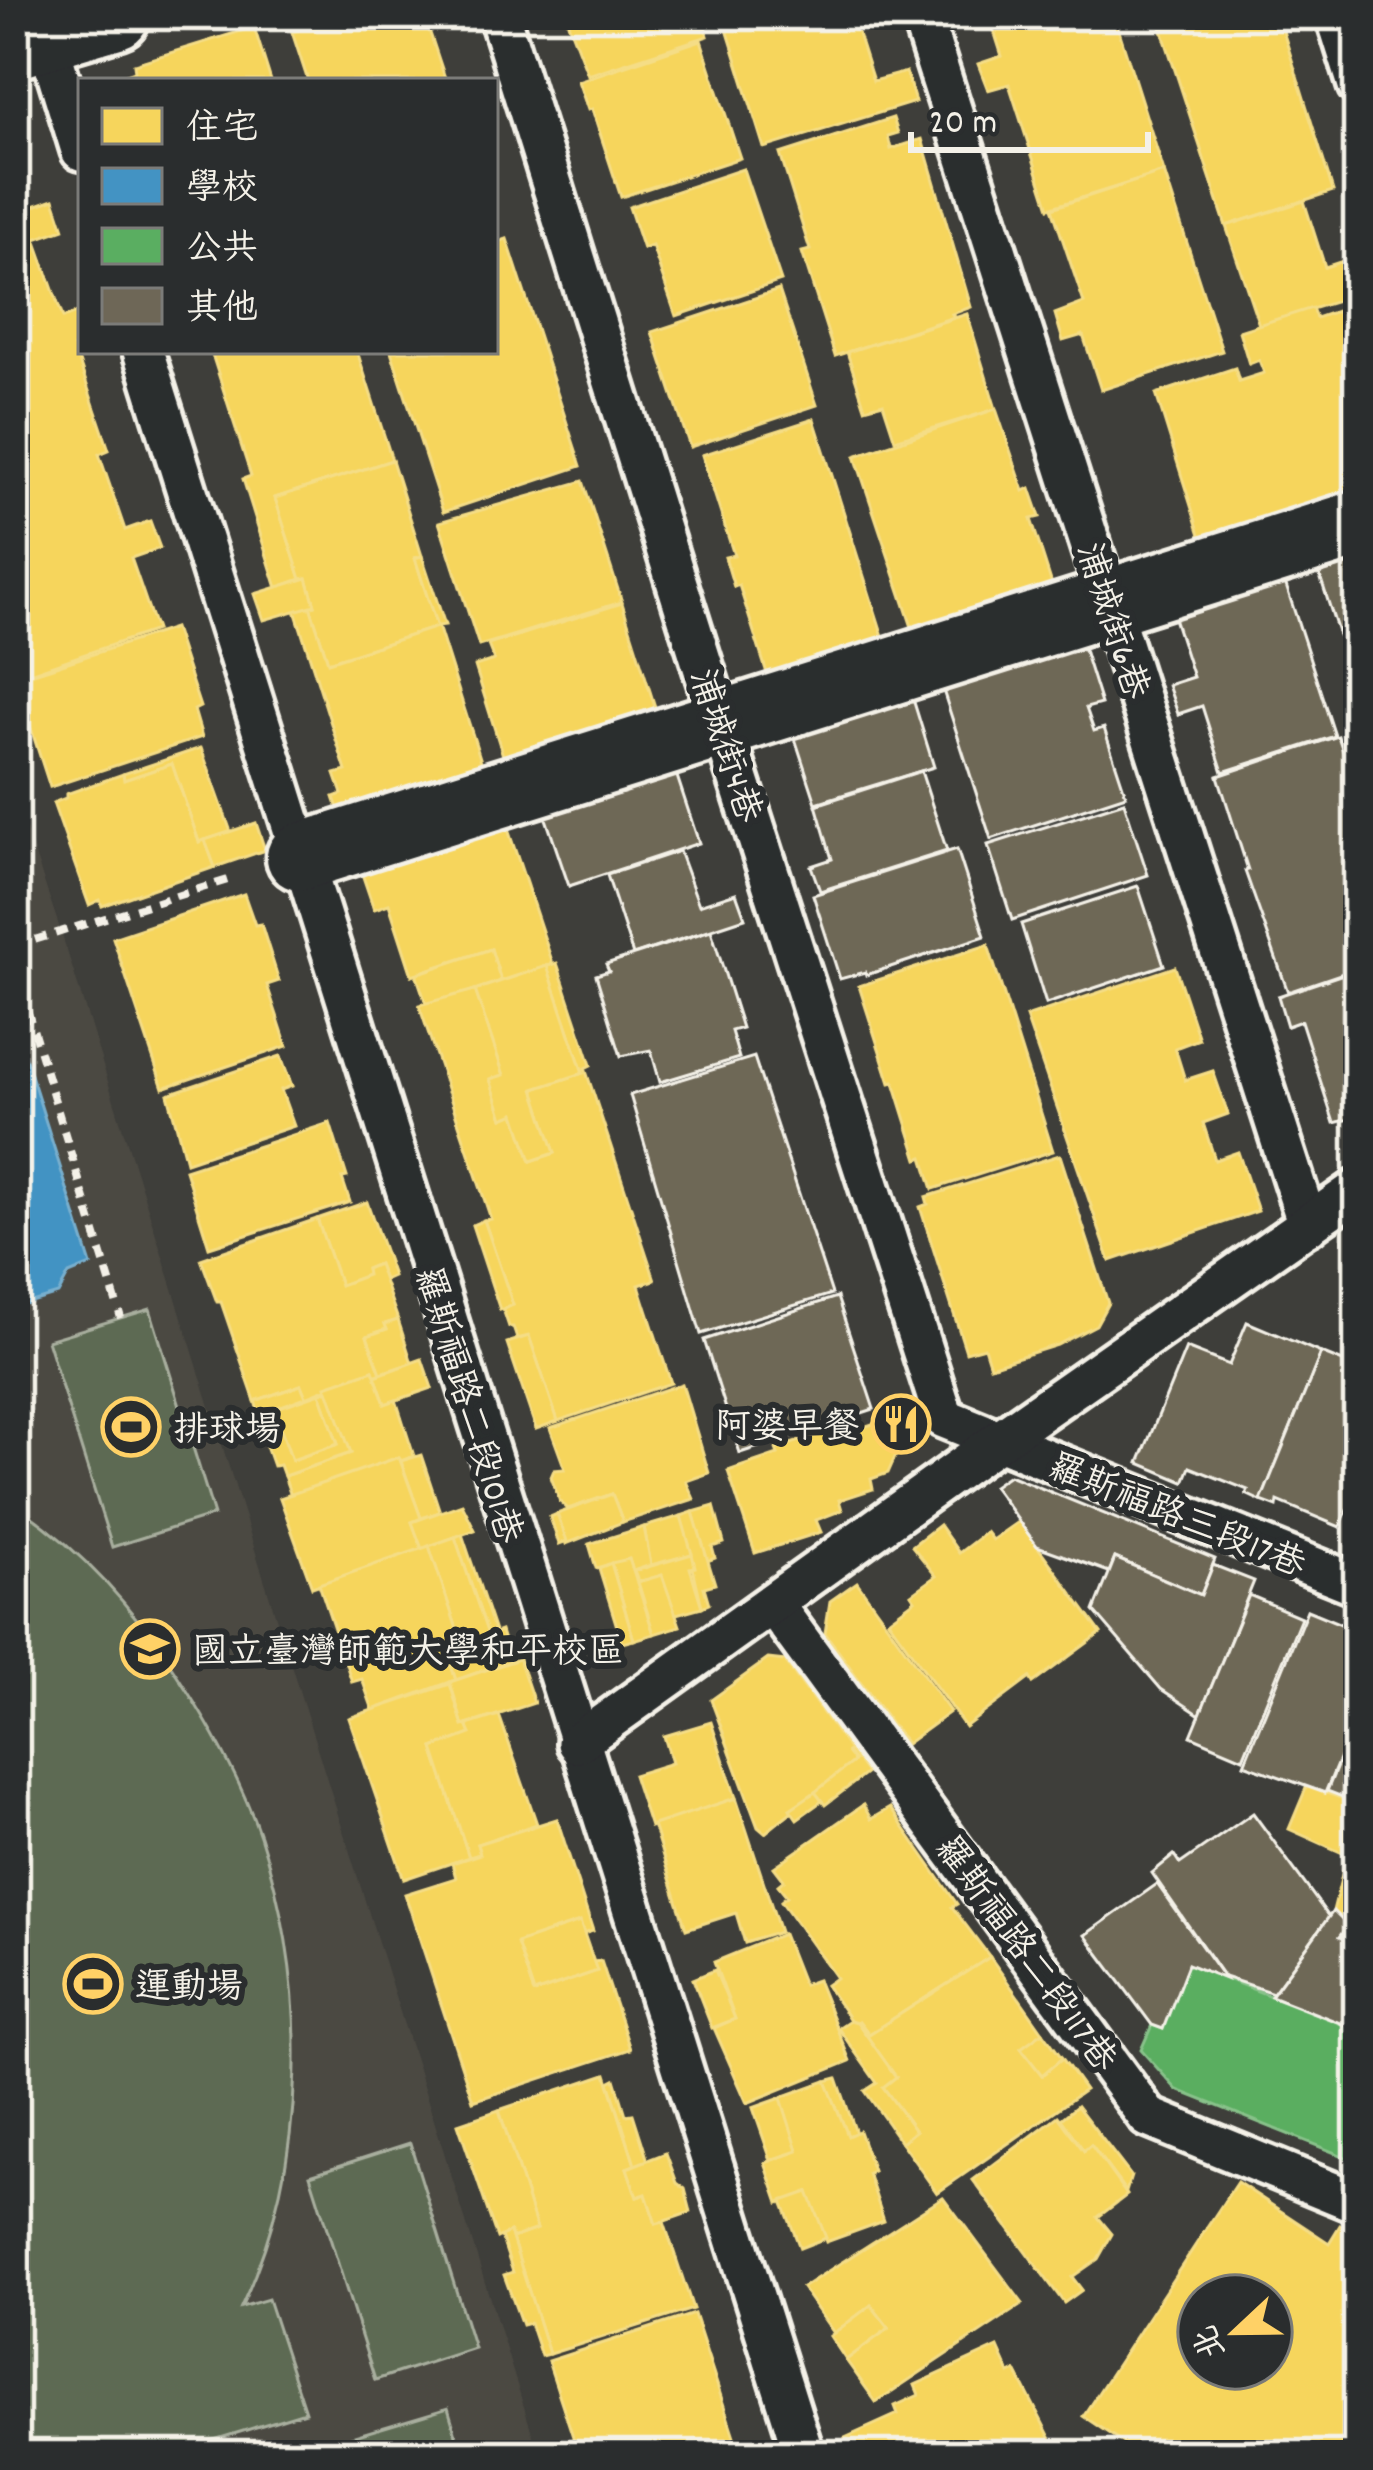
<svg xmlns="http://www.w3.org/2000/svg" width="1373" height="2470" viewBox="0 0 1373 2470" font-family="Dekko,'LXGW WenKai TC',sans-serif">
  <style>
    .built { fill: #4c4a43 }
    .green { fill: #5d6b53; stroke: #a8ae9e; stroke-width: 3 }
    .homes { fill: #f6d55c; stroke: #f5dd86; stroke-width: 3; fill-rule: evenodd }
    .schools { fill: #4393c3; stroke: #78afce; stroke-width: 3 }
    .public { fill: #5aae61; stroke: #88c28a; stroke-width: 3 }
    .building { fill: #6e6757; stroke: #f4f1e8; stroke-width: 3 }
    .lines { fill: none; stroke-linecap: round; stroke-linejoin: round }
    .lane-casing { stroke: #f4f1e8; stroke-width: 48 }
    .street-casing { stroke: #f4f1e8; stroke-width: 75 }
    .path { stroke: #f4f1e8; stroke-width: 8; stroke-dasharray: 12 9; stroke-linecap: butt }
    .lane { stroke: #2a2d2e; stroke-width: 39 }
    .street { stroke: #2a2d2e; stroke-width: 66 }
    .labels { text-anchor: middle; stroke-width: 12; stroke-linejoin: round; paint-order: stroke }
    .street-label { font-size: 36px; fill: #f4f1e8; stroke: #2a2d2e }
    .poi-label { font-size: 36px; fill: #f4f1e8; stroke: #2a2d2e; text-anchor: start }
  </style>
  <rect width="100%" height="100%" fill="#3e3e3a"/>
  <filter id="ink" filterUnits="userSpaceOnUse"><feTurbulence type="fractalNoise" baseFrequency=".00833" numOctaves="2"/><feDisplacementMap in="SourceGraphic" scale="24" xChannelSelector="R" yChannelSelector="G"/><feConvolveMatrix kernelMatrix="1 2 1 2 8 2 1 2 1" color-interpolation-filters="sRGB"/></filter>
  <g filter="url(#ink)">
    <polygon class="built" points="15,796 61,932 539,2455 15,2455"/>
    <g class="green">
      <polygon points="150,1309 214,1515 112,1547 47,1340"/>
      <path d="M 15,1505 C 82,1549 133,1607 177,1675 C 209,1724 241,1780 260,1836 C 310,1988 309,2162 241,2307 L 268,2299 L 305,2412 L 165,2455 L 15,2455 Z"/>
      <polygon points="410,2143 474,2348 375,2380 310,2175"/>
      <polygon points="448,2408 462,2455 291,2455"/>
    </g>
    <g class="homes">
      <polygon points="328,15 424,15 446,81 308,81 292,32 302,29 301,24"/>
      <polygon points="565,15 702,15 708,36 588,75"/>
      <polygon points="761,15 852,15 873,81 906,72 915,102 764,148 726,26"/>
      <polygon points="989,15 1114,15 1164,172 1049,208 1009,84 988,90 978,64 1002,56"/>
      <polygon points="1157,15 1278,15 1333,191 1226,226"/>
      <polygon points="254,27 271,81 123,81 121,76 135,71 134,64"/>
      <polygon points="701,40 740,158 621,197 592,109 588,110 578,81"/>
      <polygon points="893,118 898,133 888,136 891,149 922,139 971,307 952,314 954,317 835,356 802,252 810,250 780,154"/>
      <polygon points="15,162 31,207 54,199 64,229 35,239 63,318 81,311 81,344 74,347 109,450 99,454 125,530 150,521 160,548 131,558 156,630 15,678"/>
      <polygon points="743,169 781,281 676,316 652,246 643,249 629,207"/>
      <polygon points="1164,172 1222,351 1101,390 1083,335 1063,341 1055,314 1084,303 1052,208"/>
      <polygon points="1304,201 1325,267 1358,256 1358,295 1259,325 1226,226"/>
      <polygon points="507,239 581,466 443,512 391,351 495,351 495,243"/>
      <polygon points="779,290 817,405 690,447 652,332"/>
      <polygon points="1312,308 1316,318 1337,311 1358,375 1358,508 1207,557 1156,394 1235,368 1239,381 1264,373 1259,360 1249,364 1239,331"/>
      <polygon points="967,314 996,409 895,440 883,403 865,408 847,352"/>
      <polygon points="211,351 357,351 392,460 275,498 301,579 277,588 243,479 251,476"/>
      <polygon points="996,409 1024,491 1030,488 1040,517 1031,519 1057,600 918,645 855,456"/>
      <polygon points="814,419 888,652 772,689 739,585 734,587 725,557 734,555 702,455"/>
      <polygon points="392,460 422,556 415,558 437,627 328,662 310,606 315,605 307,578 301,579 275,498"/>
      <polygon points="583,481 622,602 479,646 439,522"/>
      <polygon points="422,556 445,625 438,626 486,777 344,827 334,797 342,794 335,774 346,771 295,610 310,606 328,662 437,627 415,558"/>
      <polygon points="307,578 315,605 264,620 255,594"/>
      <polygon points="622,603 662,729 510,778 475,666 494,660 488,645"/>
      <polygon points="174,628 200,707 194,710 202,737 50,787 15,679"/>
      <polygon points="201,748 231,832 199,842 172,764 124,780 123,774"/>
      <polygon points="172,764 199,842 205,840 215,867 102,906 100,900 89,905 53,803 66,798 66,794 123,774 124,780"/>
      <polygon points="503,814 553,964 501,981 491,949 412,975 389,904 374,909 358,862"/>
      <polygon points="256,823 265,850 215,867 205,840"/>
      <polygon points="244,894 255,925 261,924 279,981 267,985 287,1046 163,1088 113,938"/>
      <polygon points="988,945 1053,1151 933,1189 923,1157 918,1159 894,1082 890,1083 859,986"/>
      <polygon points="491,949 501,981 427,1006 416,974"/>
      <polygon points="557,963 591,1065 585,1068 655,1280 639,1285 671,1383 558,1421 529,1336 517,1339 513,1327 509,1327 503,1309 513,1305 484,1220 491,1219 419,1005 475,990 504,1075 490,1079 503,1118 515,1113 531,1161 555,1153 534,1089 583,1073 547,966"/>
      <polygon points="547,966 583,1073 534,1089 555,1153 531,1161 515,1113 503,1118 490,1079 504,1075 475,990"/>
      <polygon points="1175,967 1199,1039 1175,1048 1185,1080 1213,1071 1228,1114 1203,1123 1215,1160 1238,1152 1258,1211 1110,1261 1026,1017"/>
      <polygon points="281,1056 292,1086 281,1090 294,1126 186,1162 168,1094"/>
      <polygon points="330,1123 347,1177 342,1178 350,1202 209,1247 185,1170"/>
      <polygon points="1060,1155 1108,1303 1096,1325 1057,1345 990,1366 984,1347 966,1352 920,1207 928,1204 926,1197"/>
      <polygon points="367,1202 393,1276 384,1280 378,1264 366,1269 367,1275 340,1285 317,1219"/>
      <polygon points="317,1219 340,1285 367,1275 366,1269 378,1264 398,1320 385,1324 387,1329 367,1336 381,1373 375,1376 373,1370 306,1397 301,1385 255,1401 221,1302 217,1302 201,1259"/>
      <polygon points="484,1220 513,1305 500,1310 472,1225"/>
      <polygon points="398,1320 412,1363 381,1373 367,1336 387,1329 385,1324"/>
      <polygon points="529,1336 558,1421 536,1429 507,1343"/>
      <polygon points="422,1359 432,1388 385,1404 375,1376"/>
      <polygon points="373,1370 385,1404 396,1400 414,1456 401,1461 399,1457 291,1496 284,1476 351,1453 326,1386"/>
      <polygon points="682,1384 709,1473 686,1481 694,1499 623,1522 612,1494 568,1509 560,1502 551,1477 554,1470 565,1469 550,1428"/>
      <polygon points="301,1385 306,1397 259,1414 255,1401"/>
      <polygon points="328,1390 351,1453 284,1476 280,1465 273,1466 255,1415 274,1409 292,1460 338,1444 320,1393"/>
      <polygon points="320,1393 338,1444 292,1460 274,1409"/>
      <polygon points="890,1418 900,1446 888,1473 871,1479 873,1489 839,1500 842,1510 816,1520 821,1532 755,1553 728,1471 778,1454 776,1449 854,1423 855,1430"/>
      <polygon points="421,1455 440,1512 421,1518 401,1461"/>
      <polygon points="399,1457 421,1518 412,1522 422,1549 312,1587 280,1498"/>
      <polygon points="612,1494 623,1522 566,1544 557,1514"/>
      <polygon points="462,1504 475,1530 422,1549 412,1522"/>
      <polygon points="714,1506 724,1543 712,1547 715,1558 707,1561 693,1512"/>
      <polygon points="693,1512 715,1584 704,1587 709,1604 702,1607 681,1516"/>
      <polygon points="557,1514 567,1541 559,1544 550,1517"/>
      <polygon points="681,1516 692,1554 651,1565 644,1527"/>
      <polygon points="1019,1521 1101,1633 1033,1683 1030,1678 965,1727 888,1620 915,1600 911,1594 936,1576 912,1546 939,1525 959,1553 986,1532 992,1540"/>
      <polygon points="644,1527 651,1565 633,1571 629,1559 596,1568 589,1544"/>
      <polygon points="462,1534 495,1632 488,1635 455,1537"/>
      <polygon points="455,1537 488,1635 462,1644 429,1546"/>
      <polygon points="429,1546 462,1644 446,1650 456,1680 373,1710 362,1679 352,1682 319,1584"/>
      <polygon points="692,1554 695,1567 690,1568 702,1607 673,1615 662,1575 638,1582 634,1571"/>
      <polygon points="629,1559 654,1634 634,1640 611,1563"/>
      <polygon points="611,1563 634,1640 622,1643 599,1568"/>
      <polygon points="662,1575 680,1626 654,1634 638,1582"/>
      <polygon points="857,1582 950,1712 906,1744 825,1633 830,1601"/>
      <polygon points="501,1631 510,1661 456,1680 446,1650"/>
      <polygon points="519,1659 534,1703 463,1726 450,1682"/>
      <polygon points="768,1659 785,1661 850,1750 847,1752 854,1761 765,1833 758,1827 711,1700"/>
      <polygon points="450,1684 463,1726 467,1725 471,1734 433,1748 469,1857 404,1879 349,1718"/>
      <polygon points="499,1715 537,1824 477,1844 480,1854 469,1857 433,1748 471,1734 467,1725"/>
      <polygon points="711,1722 736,1798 650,1827 633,1775 672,1763 664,1736"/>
      <polygon points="850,1750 867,1773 825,1805 815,1792 854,1761 847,1752"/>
      <polygon points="1307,1786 1358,1804 1358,1945 1339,1937 1348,1926 1333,1911 1347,1855 1289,1829"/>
      <polygon points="815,1792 822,1801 797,1819 790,1809"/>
      <polygon points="736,1798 780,1932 745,1943 736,1913 686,1929 653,1825"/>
      <polygon points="863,1805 871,1819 890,1808 957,1904 952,1907 990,1957 869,2034 859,2021 853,2024 826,1985 836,1978 781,1901 787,1896 778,1885 784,1880 774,1867"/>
      <polygon points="557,1819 593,1931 583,1934 580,1922 517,1943 534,1993 597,1971 593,1962 601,1961 630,2049 473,2101 405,1894 456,1878 452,1863 480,1854 477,1844"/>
      <polygon points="580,1922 597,1971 534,1993 517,1943"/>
      <polygon points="783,1934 803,1985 817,1980 850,2061 747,2103 714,2028 735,2019 714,1962"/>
      <polygon points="990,1957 1043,2032 1021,2048 1042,2075 1062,2058 1085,2090 937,2193 901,2142 915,2131 883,2087 896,2077 857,2022 869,2034"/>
      <polygon points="715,1970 735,2019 712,2028 693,1979"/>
      <polygon points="850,2020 857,2022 896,2077 883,2087 915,2131 901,2142 865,2091 877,2083 838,2028"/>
      <polygon points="1043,2032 1062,2058 1042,2075 1021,2048"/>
      <polygon points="606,2074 635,2165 627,2168 637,2197 646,2194 656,2224 664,2222 693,2309 549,2354 512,2238 537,2229 499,2110"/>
      <polygon points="837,2078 856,2133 848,2136 826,2081"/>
      <polygon points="615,2079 626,2115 633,2114 648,2161 635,2165 609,2082"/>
      <polygon points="826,2081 848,2136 859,2131 873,2171 868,2173 884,2221 826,2242 808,2192 779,2203 765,2163 798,2151 779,2098"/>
      <polygon points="781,2098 798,2151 771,2160 753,2108"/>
      <polygon points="1077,2106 1131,2176 1126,2192 1091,2145 1084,2151 1061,2119"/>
      <polygon points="499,2110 537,2229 512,2238 510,2232 497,2238 458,2124"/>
      <polygon points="1058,2116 1084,2151 1091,2145 1127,2195 1098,2217 1112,2234 1098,2259 1072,2277 1082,2290 1064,2303 973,2180"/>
      <polygon points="666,2153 677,2183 685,2189 691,2212 656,2224 646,2194 637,2197 627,2168"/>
      <path d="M 1237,2182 L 1329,2243 L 1340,2225 L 1358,2237 L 1358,2455 L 1141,2455 L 1083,2416 ZM 1199,2296 L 1271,2296 L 1271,2368 L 1199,2368 Z"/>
      <polygon points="808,2192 826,2238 800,2248 782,2201"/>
      <polygon points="943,2197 1023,2304 876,2402 846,2360 889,2328 871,2305 834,2333 802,2288"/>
      <polygon points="510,2232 512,2238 549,2354 541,2356 530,2323 522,2325 504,2275 513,2272 501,2236"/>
      <polygon points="871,2305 889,2328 846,2360 830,2336"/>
      <polygon points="694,2314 740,2455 579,2455 548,2361"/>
      <polygon points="998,2347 1010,2374 1016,2371 1059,2455 839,2455 849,2448 845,2438 898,2414 895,2406 919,2395 915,2385"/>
    </g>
    <polygon class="schools" points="15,1024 91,1265 69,1274 58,1294 15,1307"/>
    <polygon class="public" points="1188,1964 1358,2030 1358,2162 1177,2090 1141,2050 1152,2025 1163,2029"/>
    <g class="building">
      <polygon points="1358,540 1358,695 1313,554"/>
      <polygon points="1281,570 1335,736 1223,772 1202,706 1178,714 1168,685 1193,677 1170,606"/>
      <polygon points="1079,634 1101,704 1086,708 1094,731 1104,728 1126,795 991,839 939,678"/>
      <polygon points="908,683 934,767 816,803 789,720"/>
      <polygon points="1338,736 1358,796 1358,968 1288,992 1245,871 1248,870 1218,776"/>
      <polygon points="671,758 699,843 569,886 540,801"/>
      <polygon points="921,771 947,851 820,891 811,866 832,859 816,805"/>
      <polygon points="1124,802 1148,875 1012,920 988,845"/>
      <polygon points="957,849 985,936 866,975 865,972 840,979 813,895"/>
      <polygon points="679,851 699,905 736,893 745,918 633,955 607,875"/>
      <polygon points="1138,886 1164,965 1046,1004 1021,924"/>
      <polygon points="711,930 742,1028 731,1031 739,1058 660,1082 651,1050 621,1056 596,975 609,971 606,964"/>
      <polygon points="1358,969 1358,1124 1354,1118 1334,1123 1301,1021 1287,1026 1278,996"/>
      <polygon points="754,1057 832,1294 701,1334 630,1095"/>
      <polygon points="837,1297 874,1409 740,1453 704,1340"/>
      <polygon points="1247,1322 1321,1353 1261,1501 1246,1494 1248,1490 1190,1467 1184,1482 1139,1463 1186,1348 1229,1365"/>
      <polygon points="1321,1353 1358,1368 1358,1484 1340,1527 1278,1501 1277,1507 1261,1501"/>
      <polygon points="1009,1475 1215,1559 1201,1595 1115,1558 1109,1572 1037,1546 993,1486"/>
      <polygon points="1115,1558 1201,1595 1213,1565 1254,1581 1200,1715 1161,1689 1094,1611"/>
      <polygon points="1249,1595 1301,1617 1243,1758 1191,1736"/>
      <polygon points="1307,1610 1358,1631 1358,1714 1325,1793 1244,1764"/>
      <polygon points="1358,1714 1358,1803 1327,1791"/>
      <polygon points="1253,1813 1329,1917 1273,1993 1224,1977 1152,1873 1174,1855 1180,1864"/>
      <polygon points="1157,1884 1225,1979 1188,1964 1163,2029 1152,2025 1085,1935"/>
      <polygon points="1333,1911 1348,1926 1339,1937 1358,1945 1358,2030 1271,1996"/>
    </g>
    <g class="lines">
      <g class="lane-casing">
        <g id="lane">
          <polyline points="499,15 720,721 944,1418 1358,1585"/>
          <polyline points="921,15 1308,1225"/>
          <polyline points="1336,15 1358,85"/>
          <polyline points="46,36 81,150"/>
          <polyline points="143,351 804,2455"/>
          <polyline points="773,1604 1148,2117 1358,2203"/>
          <polyline points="577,1743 998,1441 1358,1189"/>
        </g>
      </g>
      <g class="street-casing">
        <g id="street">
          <polyline points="15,45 116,15"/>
          <path d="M 300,857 C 652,743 1006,638 1358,524"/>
        </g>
      </g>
      <g class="path">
        <polyline points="15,946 231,879"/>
        <polyline points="15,970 121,1318"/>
      </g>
      <use href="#lane" class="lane"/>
      <use href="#street" class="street"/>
    </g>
  </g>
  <defs>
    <g id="restaurant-ring" transform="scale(3)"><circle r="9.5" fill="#2a2d2e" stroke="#ffd166" stroke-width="1.5"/><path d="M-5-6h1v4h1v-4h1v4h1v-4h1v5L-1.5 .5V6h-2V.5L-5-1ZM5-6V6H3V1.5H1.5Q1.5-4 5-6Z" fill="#ffd166"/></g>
    <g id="stadium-ring" transform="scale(3)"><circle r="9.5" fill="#2a2d2e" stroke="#ffd166" stroke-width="1.5"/><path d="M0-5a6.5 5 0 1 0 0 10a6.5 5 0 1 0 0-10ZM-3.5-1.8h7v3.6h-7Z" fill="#ffd166"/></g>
    <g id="school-ring" transform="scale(3)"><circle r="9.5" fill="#2a2d2e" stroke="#ffd166" stroke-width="1.5"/><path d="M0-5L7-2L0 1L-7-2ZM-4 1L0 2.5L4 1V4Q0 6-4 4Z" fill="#ffd166"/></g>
  </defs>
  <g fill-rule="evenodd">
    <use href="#restaurant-ring" x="901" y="1424"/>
    <use href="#stadium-ring" x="131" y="1427"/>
    <use href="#school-ring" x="150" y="1649"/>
    <use href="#stadium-ring" x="93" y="1984"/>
  </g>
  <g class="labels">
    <g class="street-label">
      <text transform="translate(1115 620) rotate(72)" y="13">浦城街6巷</text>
      <text transform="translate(728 745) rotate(72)" y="13">浦城街4巷</text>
      <text transform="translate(471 1404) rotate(73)" y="13">羅斯福路二段101巷</text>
      <text transform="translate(1178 1513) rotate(22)" y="13">羅斯福路三段17巷</text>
      <text transform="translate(1028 1952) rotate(54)" y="13">羅斯福路二段117巷</text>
    </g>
    <g class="poi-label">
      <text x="859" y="1437" text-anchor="end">阿婆早餐</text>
      <text x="173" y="1440">排球場</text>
      <text x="192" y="1662">國立臺灣師範大學和平校區</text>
      <text x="135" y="1997">運動場</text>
    </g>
  </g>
  <rect width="1373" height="2470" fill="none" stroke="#2a2d2e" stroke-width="60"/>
  <rect x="30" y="30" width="1313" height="2410" fill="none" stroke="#f4f1e8" stroke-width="4.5" filter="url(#ink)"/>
  <rect x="78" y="78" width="420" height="276" fill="#2a2d2e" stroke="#7b7b78" stroke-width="3"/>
  <rect x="102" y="108" width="60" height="36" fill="#f6d55c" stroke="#7b7b78" stroke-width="3"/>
  <text x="186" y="138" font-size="36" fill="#f4f1e8">住宅</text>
  <rect x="102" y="168" width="60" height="36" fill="#4393c3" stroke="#7b7b78" stroke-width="3"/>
  <text x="186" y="198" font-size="36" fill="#f4f1e8">學校</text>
  <rect x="102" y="228" width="60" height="36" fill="#5aae61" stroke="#7b7b78" stroke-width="3"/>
  <text x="186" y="258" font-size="36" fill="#f4f1e8">公共</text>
  <rect x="102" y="288" width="60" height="36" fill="#6e6757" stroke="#7b7b78" stroke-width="3"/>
  <text x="186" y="318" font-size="36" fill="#f4f1e8">其他</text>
  <g transform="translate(1235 2332) rotate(248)"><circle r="57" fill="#2a2d2e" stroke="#7b7b78" stroke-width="3"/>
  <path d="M0-9L21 45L0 30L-21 45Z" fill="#ffd166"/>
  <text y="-18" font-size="33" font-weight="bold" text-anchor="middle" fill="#f4f1e8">北</text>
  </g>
  <path d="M911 132v18h237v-18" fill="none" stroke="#f4f1e8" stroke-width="6"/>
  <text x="929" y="132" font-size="36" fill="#f4f1e8" stroke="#2a2d2e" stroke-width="9" paint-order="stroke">20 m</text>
</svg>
